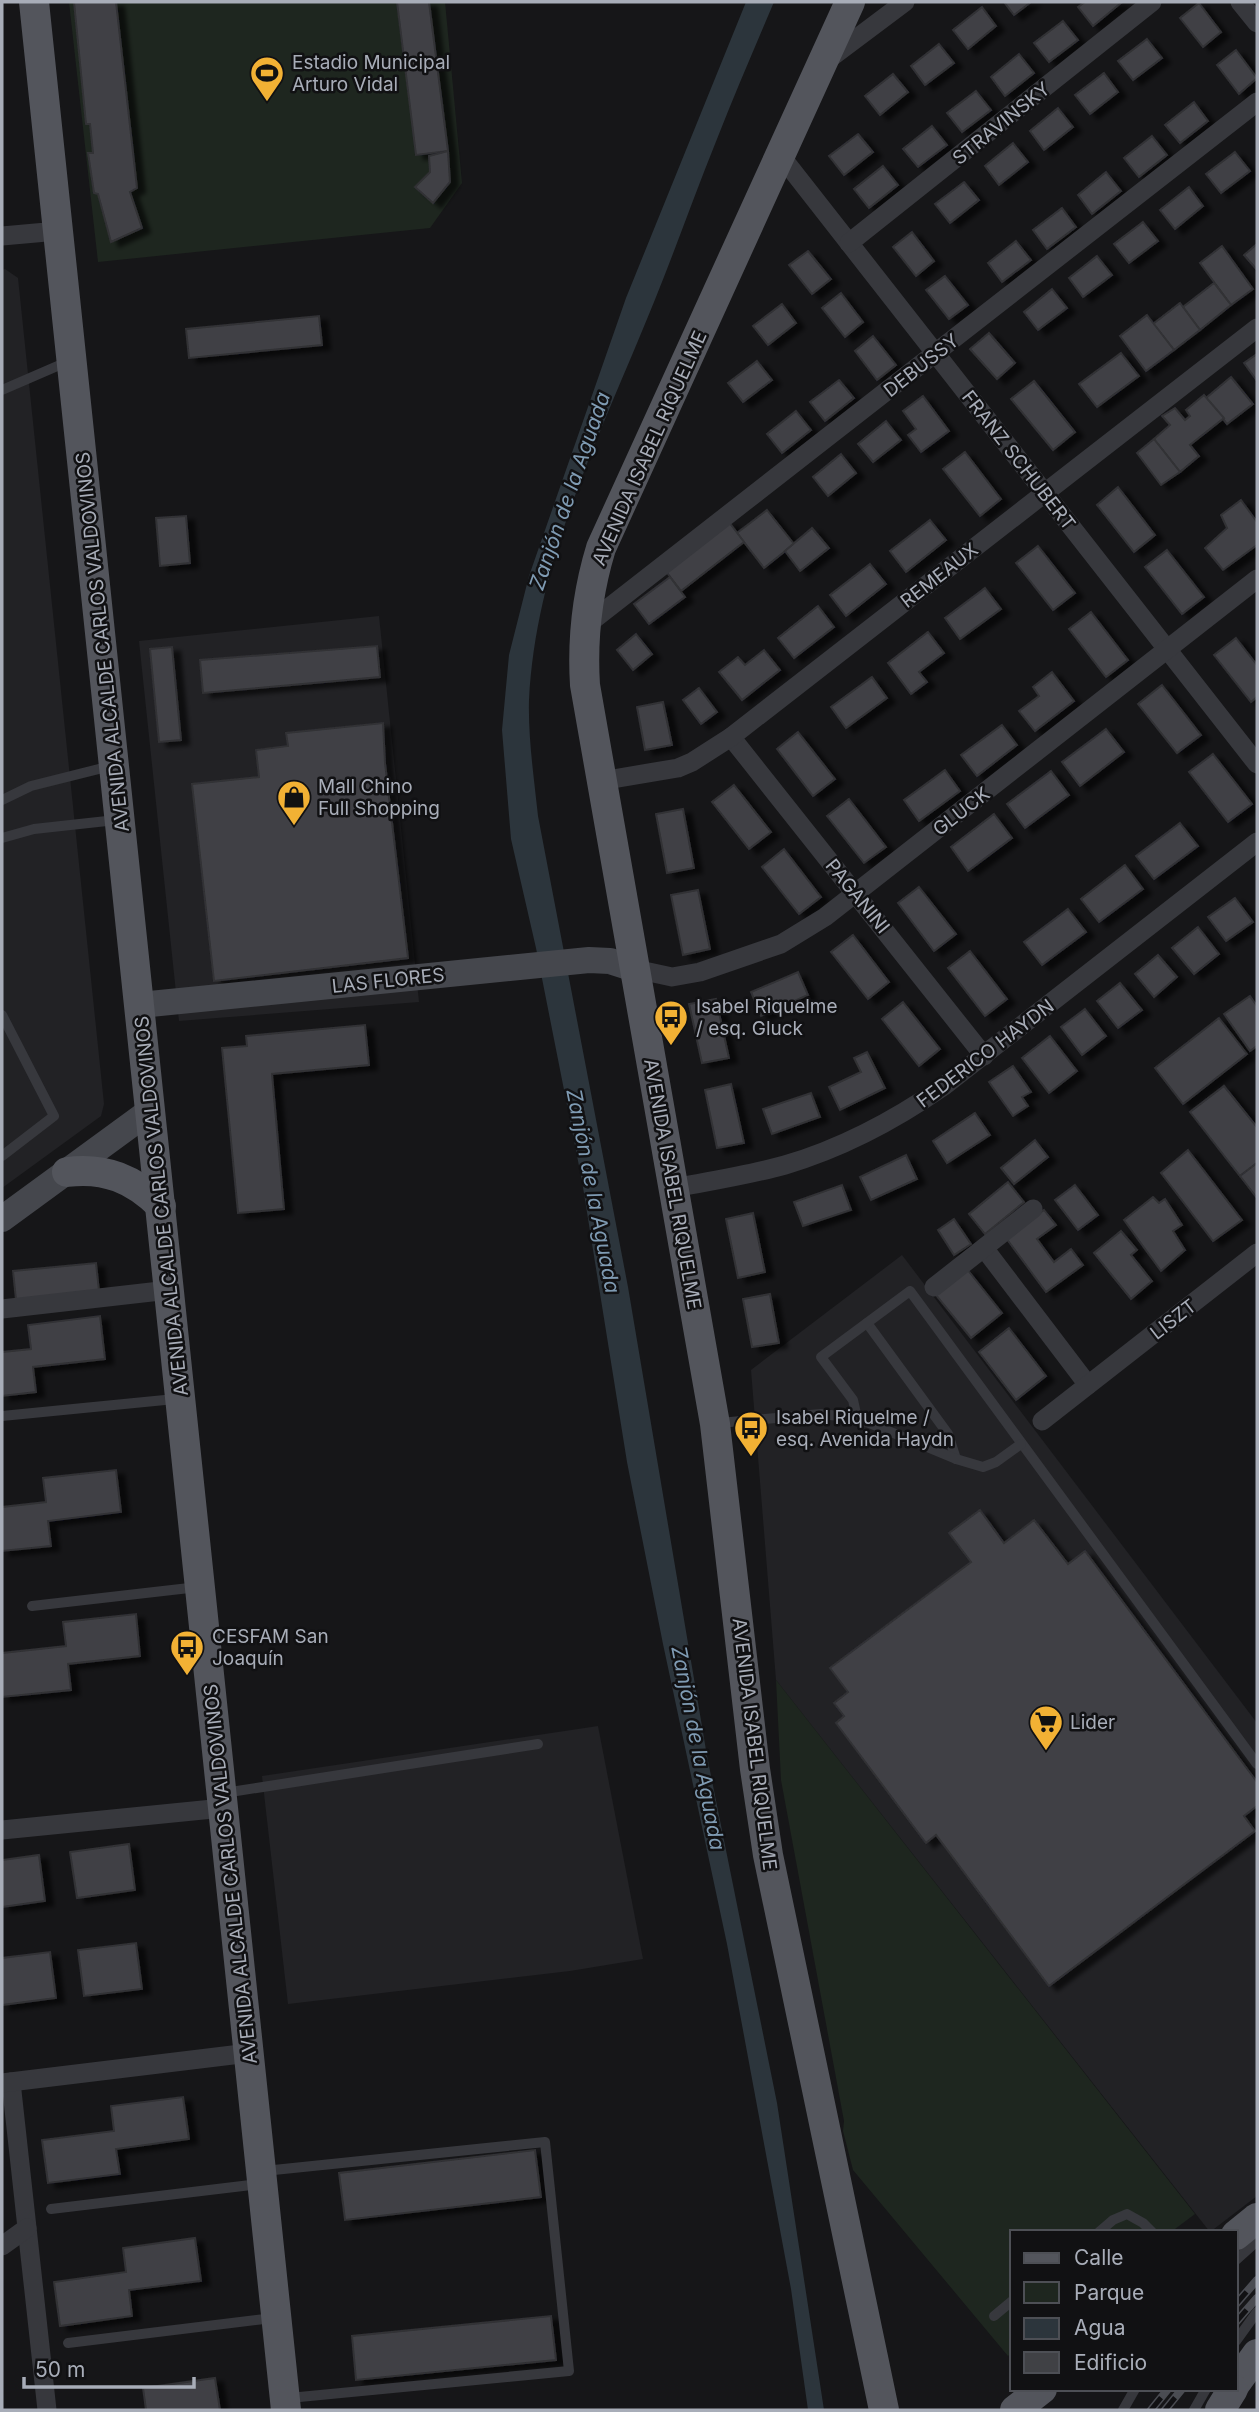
<svg xmlns="http://www.w3.org/2000/svg" width="1259" height="2412" viewBox="0 0 1259 2412" font-family="Inter,sans-serif">
  <style>
    .built { fill: #222225 }
    .green { fill: #1e261f }
    .water { fill: #2c353c }
    .building { fill: #404145; stroke: #303034; stroke-width: 2; filter: url(#shadow) }
    .lines { fill: none; stroke-linecap: round; stroke-linejoin: round }
    .lane { stroke: #37383d; stroke-width: 10 }
    .street { stroke: #37383d; stroke-width: 19 }
    .secondary { stroke: #45474d; stroke-width: 26 }
    .primary { stroke: #53555c; stroke-width: 30 }
    .rail-casing { stroke: #4a4c52; stroke-width: 8 }
    .rail { stroke: #111113; stroke-width: 5; stroke-dasharray: 16; stroke-linecap: butt }
    .labels { text-anchor: middle; stroke-width: 5; stroke-linejoin: round; paint-order: stroke }
    .poi-label { font-size: 19px; fill: #a8adb8; stroke: #111113; text-anchor: start }
    .street-label { font-size: 19px; fill: #a8adb8; stroke: #111113 }
    .water-label { font-size: 21px; font-style: italic; fill: #7f9bb3; stroke: #111113 }
  </style>
  <defs>
    <filter id="shadow"><feDropShadow dx="8" dy="4.5" stdDeviation="2" flood-color="#0009"/></filter>
  </defs>
  <rect width="100%" height="100%" fill="#161618"/>
  <g class="built">
    <polygon points="5,269 18,278 104,1104 101,1116 2,1188 2,270"/>
    <polygon points="379,616 419,1002 179,1021 139,641"/>
    <polygon points="902,1255 1257,1723 1257,2196 1210,2232 776,1680 751,1370"/>
    <polygon points="598,1726 643,1959 570,1971 288,2004 262,1776"/>
  </g>
  <g class="green">
    <polygon points="69,2 445,2 462,183 430,228 98,262"/>
    <polygon points="776,1680 1195,2214 1171,2232 1012,2232 1012,2352 1008,2356 853,2170 843,2131 844,2121 781,1780"/>
  </g>
  <path class="water" d="M 746,2 L 774,2 C 755,47 735,93 717,139 C 695,193 676,248 654,302 C 602,431 536,559 529,700 C 528,738 534,778 538,816 L 628,1287 L 707,1756 L 777,2103 L 824,2410 L 808,2410 L 791,2289 L 727,1944 L 663,1644 L 627,1462 L 582,1181 L 536,948 L 511,839 L 502,730 L 509,655 L 529,576 L 626,298 Z"/>
  <g class="building">
    <polygon points="74,2 116,2 137,188 130,192 142,228 111,242 98,194 94,193 88,153 93,153 90,124 86,124"/>
    <polygon points="397,2 429,2 448,151 416,155"/>
    <polygon points="1004,2 1031,2 1014,15"/>
    <polygon points="1085,2 1120,2 1121,3 1093,26 1078,7"/>
    <polygon points="1199,3 1221,32 1203,47 1180,18"/>
    <polygon points="982,7 996,26 968,49 953,30"/>
    <polygon points="1063,21 1078,40 1049,62 1034,43"/>
    <polygon points="1147,39 1162,58 1133,80 1118,61"/>
    <polygon points="939,44 954,63 925,85 911,66"/>
    <polygon points="1236,50 1257,78 1239,94 1217,65"/>
    <polygon points="1019,54 1034,73 1005,96 991,77"/>
    <polygon points="1104,73 1118,92 1090,114 1075,95"/>
    <polygon points="893,74 908,92 880,115 865,96"/>
    <polygon points="976,91 991,110 962,132 947,113"/>
    <polygon points="1194,102 1208,121 1180,143 1165,125"/>
    <polygon points="1058,108 1073,127 1044,150 1030,131"/>
    <polygon points="932,126 947,145 918,167 903,149"/>
    <polygon points="858,134 873,152 844,175 829,156"/>
    <polygon points="1152,136 1167,155 1139,177 1124,158"/>
    <polygon points="1013,143 1028,162 999,185 985,166"/>
    <polygon points="448,151 450,182 433,203 415,187 430,172 429,156"/>
    <polygon points="1235,152 1250,171 1221,193 1206,174"/>
    <polygon points="883,166 898,185 869,208 854,189"/>
    <polygon points="1106,172 1121,191 1092,214 1078,195"/>
    <polygon points="964,182 979,200 950,223 935,204"/>
    <polygon points="1189,187 1203,206 1175,229 1160,210"/>
    <polygon points="1062,208 1076,227 1047,249 1033,230"/>
    <polygon points="1143,222 1158,241 1129,263 1114,244"/>
    <polygon points="912,232 934,261 916,276 893,247"/>
    <polygon points="1016,241 1031,260 1002,282 988,263"/>
    <polygon points="1257,244 1257,270 1244,255"/>
    <polygon points="1222,246 1253,289 1231,305 1200,263"/>
    <polygon points="808,251 831,279 812,294 789,265"/>
    <polygon points="1097,256 1112,275 1083,297 1069,278"/>
    <polygon points="945,276 968,305 949,319 926,290"/>
    <polygon points="1214,283 1231,305 1200,330 1183,307"/>
    <polygon points="1052,289 1067,308 1038,330 1024,312"/>
    <polygon points="841,293 863,322 845,337 822,308"/>
    <polygon points="1180,303 1200,330 1174,350 1153,324"/>
    <polygon points="782,304 796,323 768,345 753,326"/>
    <polygon points="1147,315 1174,350 1146,371 1120,336"/>
    <polygon points="319,316 322,345 189,358 186,329"/>
    <polygon points="989,333 1015,363 997,379 970,349"/>
    <polygon points="873,336 896,365 877,380 855,351"/>
    <polygon points="1121,353 1139,376 1097,407 1079,384"/>
    <polygon points="1257,354 1257,381 1244,363"/>
    <polygon points="757,361 772,380 743,402 728,383"/>
    <polygon points="1231,377 1253,404 1227,424 1206,398"/>
    <polygon points="839,380 854,398 825,421 810,402"/>
    <polygon points="1034,381 1075,432 1053,450 1011,399"/>
    <polygon points="1204,395 1224,418 1190,445 1199,456 1180,472 1154,439 1170,425 1162,416 1175,408 1185,420 1190,416 1186,410"/>
    <polygon points="923,396 949,431 921,452 908,435 916,429 903,411"/>
    <polygon points="796,411 811,430 782,453 767,434"/>
    <polygon points="886,421 901,440 873,462 858,444"/>
    <polygon points="1154,439 1180,472 1161,485 1137,453"/>
    <polygon points="965,452 1001,499 980,516 943,469"/>
    <polygon points="841,454 856,473 828,496 813,477"/>
    <polygon points="1118,487 1155,535 1134,552 1097,505"/>
    <polygon points="1241,500 1257,522 1257,545 1223,570 1205,548 1227,528 1221,515"/>
    <polygon points="767,510 794,544 764,568 737,533"/>
    <polygon points="186,516 190,563 160,566 156,518"/>
    <polygon points="930,520 946,540 906,572 890,551"/>
    <polygon points="729,522 744,542 681,591 665,570"/>
    <polygon points="812,528 829,548 800,571 785,551"/>
    <polygon points="1038,546 1075,593 1053,610 1016,563"/>
    <polygon points="1167,550 1204,597 1182,614 1145,567"/>
    <polygon points="870,564 886,584 846,616 830,595"/>
    <polygon points="670,577 685,597 649,624 634,604"/>
    <polygon points="985,588 1001,609 960,639 945,618"/>
    <polygon points="818,606 834,627 794,658 778,638"/>
    <polygon points="1091,612 1128,660 1106,677 1069,629"/>
    <polygon points="928,632 944,653 919,672 927,682 911,694 888,663"/>
    <polygon points="636,634 652,654 633,670 617,650"/>
    <polygon points="1236,638 1257,665 1257,697 1251,702 1214,655"/>
    <polygon points="377,646 380,677 203,693 200,660"/>
    <polygon points="172,647 181,740 159,742 150,649"/>
    <polygon points="764,650 780,670 742,700 719,672 738,657 745,665"/>
    <polygon points="1052,672 1074,701 1035,731 1019,711 1039,696 1033,687"/>
    <polygon points="872,677 887,698 846,728 831,707"/>
    <polygon points="1162,685 1201,735 1177,753 1138,704"/>
    <polygon points="699,688 717,712 701,724 683,700"/>
    <polygon points="663,702 672,745 645,750 637,707"/>
    <polygon points="383,723 385,763 408,958 214,981 192,784 259,777 256,750 288,746 286,733"/>
    <polygon points="1002,725 1017,745 977,776 961,755"/>
    <polygon points="1106,729 1124,752 1080,786 1062,762"/>
    <polygon points="798,732 835,779 813,796 777,749"/>
    <polygon points="1213,754 1252,804 1228,822 1189,772"/>
    <polygon points="945,770 960,791 919,821 904,800"/>
    <polygon points="1051,771 1069,795 1025,828 1007,804"/>
    <polygon points="734,785 771,832 749,849 712,802"/>
    <polygon points="849,799 886,847 864,863 827,816"/>
    <polygon points="683,809 694,868 667,873 656,814"/>
    <polygon points="994,814 1012,838 968,871 951,847"/>
    <polygon points="1180,823 1198,846 1154,879 1136,856"/>
    <polygon points="784,849 821,897 799,914 762,867"/>
    <polygon points="1125,865 1143,889 1099,922 1081,899"/>
    <polygon points="919,887 956,934 934,951 898,903"/>
    <polygon points="698,890 710,949 683,955 671,895"/>
    <polygon points="1235,898 1253,922 1226,941 1208,917"/>
    <polygon points="1068,909 1086,932 1042,965 1024,942"/>
    <polygon points="1198,927 1219,954 1194,974 1172,948"/>
    <polygon points="853,935 889,982 868,999 831,952"/>
    <polygon points="970,951 1007,999 985,1016 948,968"/>
    <polygon points="1158,955 1177,977 1154,997 1135,974"/>
    <polygon points="798,972 808,995 761,1016 751,992"/>
    <polygon points="1120,983 1142,1010 1118,1028 1097,1001"/>
    <polygon points="1250,996 1257,1006 1257,1046 1250,1051 1224,1014"/>
    <polygon points="716,999 729,1058 702,1063 689,1004"/>
    <polygon points="903,1002 940,1049 919,1066 882,1019"/>
    <polygon points="1085,1009 1106,1036 1082,1055 1061,1027"/>
    <polygon points="1219,1018 1247,1054 1183,1104 1155,1068"/>
    <polygon points="365,1025 369,1065 272,1074 284,1209 238,1213 222,1048 247,1046 246,1036"/>
    <polygon points="1050,1036 1077,1071 1049,1093 1022,1058"/>
    <polygon points="867,1052 885,1088 840,1110 829,1087 861,1072 854,1058"/>
    <polygon points="1013,1066 1031,1092 1022,1097 1028,1106 1013,1116 989,1082"/>
    <polygon points="731,1084 744,1143 717,1148 705,1090"/>
    <polygon points="1224,1086 1257,1127 1257,1163 1240,1176 1190,1112"/>
    <polygon points="811,1093 820,1117 772,1134 763,1109"/>
    <polygon points="975,1113 990,1135 947,1163 933,1141"/>
    <polygon points="1035,1140 1048,1157 1014,1184 1001,1168"/>
    <polygon points="1188,1150 1242,1220 1213,1241 1161,1173"/>
    <polygon points="906,1155 917,1179 871,1200 860,1177"/>
    <polygon points="1257,1163 1257,1198 1240,1176"/>
    <polygon points="1008,1182 1024,1202 985,1234 969,1214"/>
    <polygon points="842,1185 851,1210 803,1226 794,1202"/>
    <polygon points="1075,1185 1098,1215 1078,1230 1055,1200"/>
    <polygon points="1153,1197 1159,1203 1165,1199 1182,1225 1173,1231 1185,1250 1161,1271 1124,1220"/>
    <polygon points="1044,1210 1056,1225 1037,1239 1054,1262 1071,1249 1083,1265 1046,1292 1006,1238"/>
    <polygon points="753,1213 765,1272 738,1278 726,1219"/>
    <polygon points="954,1219 971,1244 954,1255 938,1230"/>
    <polygon points="1121,1231 1137,1250 1131,1255 1152,1281 1131,1299 1094,1253"/>
    <polygon points="96,1263 99,1291 16,1300 13,1271"/>
    <polygon points="967,1269 1002,1313 971,1338 935,1294"/>
    <polygon points="770,1294 779,1343 752,1347 743,1299"/>
    <polygon points="100,1316 105,1359 33,1367 36,1392 2,1396 2,1352 31,1349 28,1325"/>
    <polygon points="1009,1328 1046,1376 1016,1400 979,1352"/>
    <polygon points="116,1470 121,1512 48,1521 51,1546 2,1551 2,1507 46,1502 43,1478"/>
    <polygon points="980,1510 1004,1543 1034,1520 1068,1564 1085,1551 1257,1782 1257,1806 1244,1816 1255,1831 1049,1986 936,1835 926,1843 836,1723 844,1716 834,1703 848,1692 830,1668 971,1562 949,1533"/>
    <polygon points="136,1614 140,1656 68,1664 71,1690 2,1697 2,1653 66,1646 63,1622"/>
    <polygon points="129,1844 135,1890 77,1898 70,1852"/>
    <polygon points="39,1855 45,1901 2,1907 2,1860"/>
    <polygon points="136,1943 142,1989 84,1996 78,1950"/>
    <polygon points="50,1952 56,1998 2,2005 2,1958"/>
    <polygon points="183,2097 189,2139 116,2149 120,2174 48,2183 42,2140 114,2131 111,2106"/>
    <polygon points="535,2150 541,2197 345,2220 339,2173"/>
    <polygon points="195,2238 201,2281 129,2290 132,2316 60,2326 54,2282 126,2272 123,2248"/>
    <polygon points="551,2316 556,2360 356,2380 352,2336"/>
    <polygon points="215,2378 220,2410 146,2410 143,2388"/>
  </g>
  <g class="lines">
    <g class="lane">
      <polyline points="2,390 69,361"/>
      <polyline points="2,800 31,786 111,766"/>
      <polyline points="2,838 34,829 116,820"/>
      <polyline points="2,1015 54,1116 2,1156"/>
      <polyline points="867,1323 948,1434 956,1459"/>
      <polyline points="2,1416 175,1399"/>
      <polyline points="857,1418 853,1400 821,1357 910,1291 1257,1764"/>
      <polyline points="719,1423 821,1414 857,1418 956,1459 983,1467 996,1462 1021,1444"/>
      <polyline points="32,1606 198,1587"/>
      <polyline points="224,1793 538,1744"/>
      <polyline points="264,2171 545,2142 569,2371 289,2398"/>
      <polyline points="51,2209 259,2184"/>
      <polyline points="1099,2232 1113,2220 1127,2214 1143,2223 1152,2232"/>
      <polyline points="1236,2260 1257,2241"/>
      <polyline points="994,2316 1012,2301"/>
      <polyline points="1236,2341 1257,2312"/>
      <polyline points="68,2343 273,2318"/>
      <polyline points="1123,2410 1135,2389"/>
      <polyline points="1194,2410 1206,2389"/>
    </g>
    <g class="street">
      <polyline points="1240,2 1257,23"/>
      <polyline points="825,62 905,2"/>
      <polyline points="781,156 1257,764"/>
      <polyline points="2,236 58,231"/>
      <polyline points="849,243 1152,2"/>
      <polyline points="584,627 1257,102"/>
      <polyline points="731,737 984,1056"/>
      <polyline points="601,781 678,768 692,762 731,737 1257,328"/>
      <polyline points="635,969 672,977 700,972 781,944 825,917 1257,579"/>
      <path d="M 674,1188 C 711,1181 749,1175 785,1165 C 843,1148 895,1120 944,1086 L 1257,842"/>
      <polyline points="984,1248 1088,1385"/>
      <polyline points="934,1287 1033,1209"/>
      <polyline points="2,1309 169,1290"/>
      <polyline points="1042,1421 1257,1253"/>
      <polyline points="2,1830 223,1808"/>
      <polyline points="11,2082 47,2410"/>
      <polyline points="2,2083 249,2053"/>
      <polyline points="2,2246 27,2228"/>
    </g>
    <g class="secondary">
      <polyline points="140,1005 589,960 610,961 635,969"/>
      <polyline points="2,1219 151,1110"/>
    </g>
    <g class="primary">
      <polyline points="34,2 286,2410"/>
      <path d="M 850,2 L 601,548 C 587,594 582,637 585,685 L 715,1424 L 755,1769 L 768,1855 L 884,2410"/>
      <path d="M 67,1172 C 105,1167 134,1179 161,1206"/>
      <polyline points="1236,2235 1257,2218"/>
      <polyline points="1236,2383 1257,2354"/>
      <polyline points="1015,2410 1042,2389"/>
      <polyline points="1220,2410 1233,2389"/>
    </g>
    <g class="rail-casing">
      <g id="rail">
        <polyline points="1236,2304 1257,2280"/>
        <polyline points="1236,2322 1257,2298"/>
        <polyline points="1151,2410 1168,2389"/>
        <polyline points="1165,2410 1182,2389"/>
      </g>
    </g>
    <use href="#rail" class="rail"/>
  </g>
  <defs>
    <g id="stadium-pin" transform="scale(1.75)"><path d="M0 17L-7.5 6A9.5 9.5 0 1 1 7.5 6Z" fill="#f2b134" stroke="#111113"/><path d="M0-5a6.5 5 0 1 0 0 10a6.5 5 0 1 0 0-10ZM-3.5-1.8h7v3.6h-7Z" fill="#111"/></g>
    <g id="shop-pin" transform="scale(1.75)"><path d="M0 17L-7.5 6A9.5 9.5 0 1 1 7.5 6Z" fill="#f2b134" stroke="#111113"/><path d="M-5-2.5h2.3a2.7 3.5 0 0 1 5.4 0H5L5.5 6h-11ZM-1.5-2.5h3a1.5 2.3 0 0 0-3 0Z" fill="#111"/></g>
    <g id="bus-pin" transform="scale(1.75)"><path d="M0 17L-7.5 6A9.5 9.5 0 1 1 7.5 6Z" fill="#f2b134" stroke="#111113"/><path d="M-5-6H5V4H4V6H2V4H-2V6H-4V4H-5ZM-3.5-4V0h7V-4ZM-3.5 1.2v1.5H-2V1.2ZM2 1.2v1.5H3.5V1.2Z" fill="#111"/></g>
    <g id="supermarket-pin" transform="scale(1.75)"><path d="M0 17L-7.5 6A9.5 9.5 0 1 1 7.5 6Z" fill="#f2b134" stroke="#111113"/><path d="M-6-5.5h2.5l.6 2H6L4.5 2H-2.5L-4.4-4H-6ZM-1.5 3.2a1.3 1.3 0 1 0 .1 0ZM3 3.2a1.3 1.3 0 1 0 .1 0Z" fill="#111"/></g>
  </defs>
  <g fill-rule="evenodd">
    <use href="#stadium-pin" x="267" y="73"/>
    <use href="#shop-pin" x="294" y="797"/>
    <use href="#bus-pin" x="671" y="1017"/>
    <use href="#bus-pin" x="751" y="1428"/>
    <use href="#bus-pin" x="187" y="1647"/>
    <use href="#supermarket-pin" x="1046" y="1722"/>
  </g>
  <g class="labels">
    <g class="poi-label">
      <text x="292" y="69">Estadio Municipal<tspan x="292" dy="22">Arturo Vidal</tspan></text>
      <text x="318" y="793">Mall Chino<tspan x="318" dy="22">Full Shopping</tspan></text>
      <text x="696" y="1013">Isabel Riquelme<tspan x="696" dy="22">/ esq. Gluck</tspan></text>
      <text x="776" y="1424">Isabel Riquelme /<tspan x="776" dy="22">esq. Avenida Haydn</tspan></text>
      <text x="212" y="1643">CESFAM San<tspan x="212" dy="22">Joaquín</tspan></text>
      <text x="1070" y="1729">Lider</text>
    </g>
    <g class="street-label">
      <text transform="translate(1001 123) rotate(-39)" y="7">STRAVINSKY</text>
      <text transform="translate(921 365) rotate(-38)" y="7">DEBUSSY</text>
      <text transform="translate(649 448) rotate(-66)" y="7">AVENIDA ISABEL RIQUELME</text>
      <text transform="translate(1019 460) rotate(52)" y="7">FRANZ SCHUBERT</text>
      <text transform="translate(939 575) rotate(-38)" y="7">REMEAUX</text>
      <text transform="translate(102 642) rotate(-96)" y="7">AVENIDA ALCALDE CARLOS VALDOVINOS</text>
      <text transform="translate(961 811) rotate(-38)" y="7">GLUCK</text>
      <text transform="translate(858 896) rotate(51)" y="7">PAGANINI</text>
      <text transform="translate(388 980) rotate(-6)" y="7">LAS FLORES</text>
      <text transform="translate(985 1053) rotate(-37)" y="7">FEDERICO HAYDN</text>
      <text transform="translate(673 1184) rotate(80)" y="7">AVENIDA ISABEL RIQUELME</text>
      <text transform="translate(161 1206) rotate(-96)" y="7">AVENIDA ALCALDE CARLOS VALDOVINOS</text>
      <text transform="translate(1173 1319) rotate(-38)" y="7">LISZT</text>
      <text transform="translate(755 1744) rotate(83)" y="7">AVENIDA ISABEL RIQUELME</text>
      <text transform="translate(230 1874) rotate(-96)" y="7">AVENIDA ALCALDE CARLOS VALDOVINOS</text>
    </g>
    <g class="water-label">
      <text transform="translate(570 491) rotate(-71)" y="7">Zanjón de la Aguada</text>
      <text transform="translate(593 1191) rotate(79)" y="7">Zanjón de la Aguada</text>
      <text transform="translate(698 1748) rotate(79)" y="7">Zanjón de la Aguada</text>
    </g>
  </g>
  <rect width="1259" height="2412" fill="none" stroke="#a8adb8" stroke-width="7"/>
  <rect x="1010" y="2230" width="228" height="161" fill="#111113" stroke="#4d4f55" stroke-width="2"/>
  <rect x="1024" y="2253" width="35" height="10" fill="#53555c" stroke="#4d4f55" stroke-width="2"/>
  <text x="1074" y="2265" font-size="21" fill="#a8adb8">Calle</text>
  <rect x="1024" y="2282" width="35" height="21" fill="#1e261f" stroke="#4d4f55" stroke-width="2"/>
  <text x="1074" y="2300" font-size="21" fill="#a8adb8">Parque</text>
  <rect x="1024" y="2318" width="35" height="21" fill="#2c353c" stroke="#4d4f55" stroke-width="2"/>
  <text x="1074" y="2335" font-size="21" fill="#a8adb8">Agua</text>
  <rect x="1024" y="2352" width="35" height="21" fill="#404145" stroke="#4d4f55" stroke-width="2"/>
  <text x="1074" y="2370" font-size="21" fill="#a8adb8">Edificio</text>
  <path d="M24 2377v10h170v-10" fill="none" stroke="#a8adb8" stroke-width="3.5"/>
  <text x="35" y="2377" font-size="21" fill="#a8adb8" stroke="#111113" stroke-width="5" paint-order="stroke">50 m</text>
</svg>
